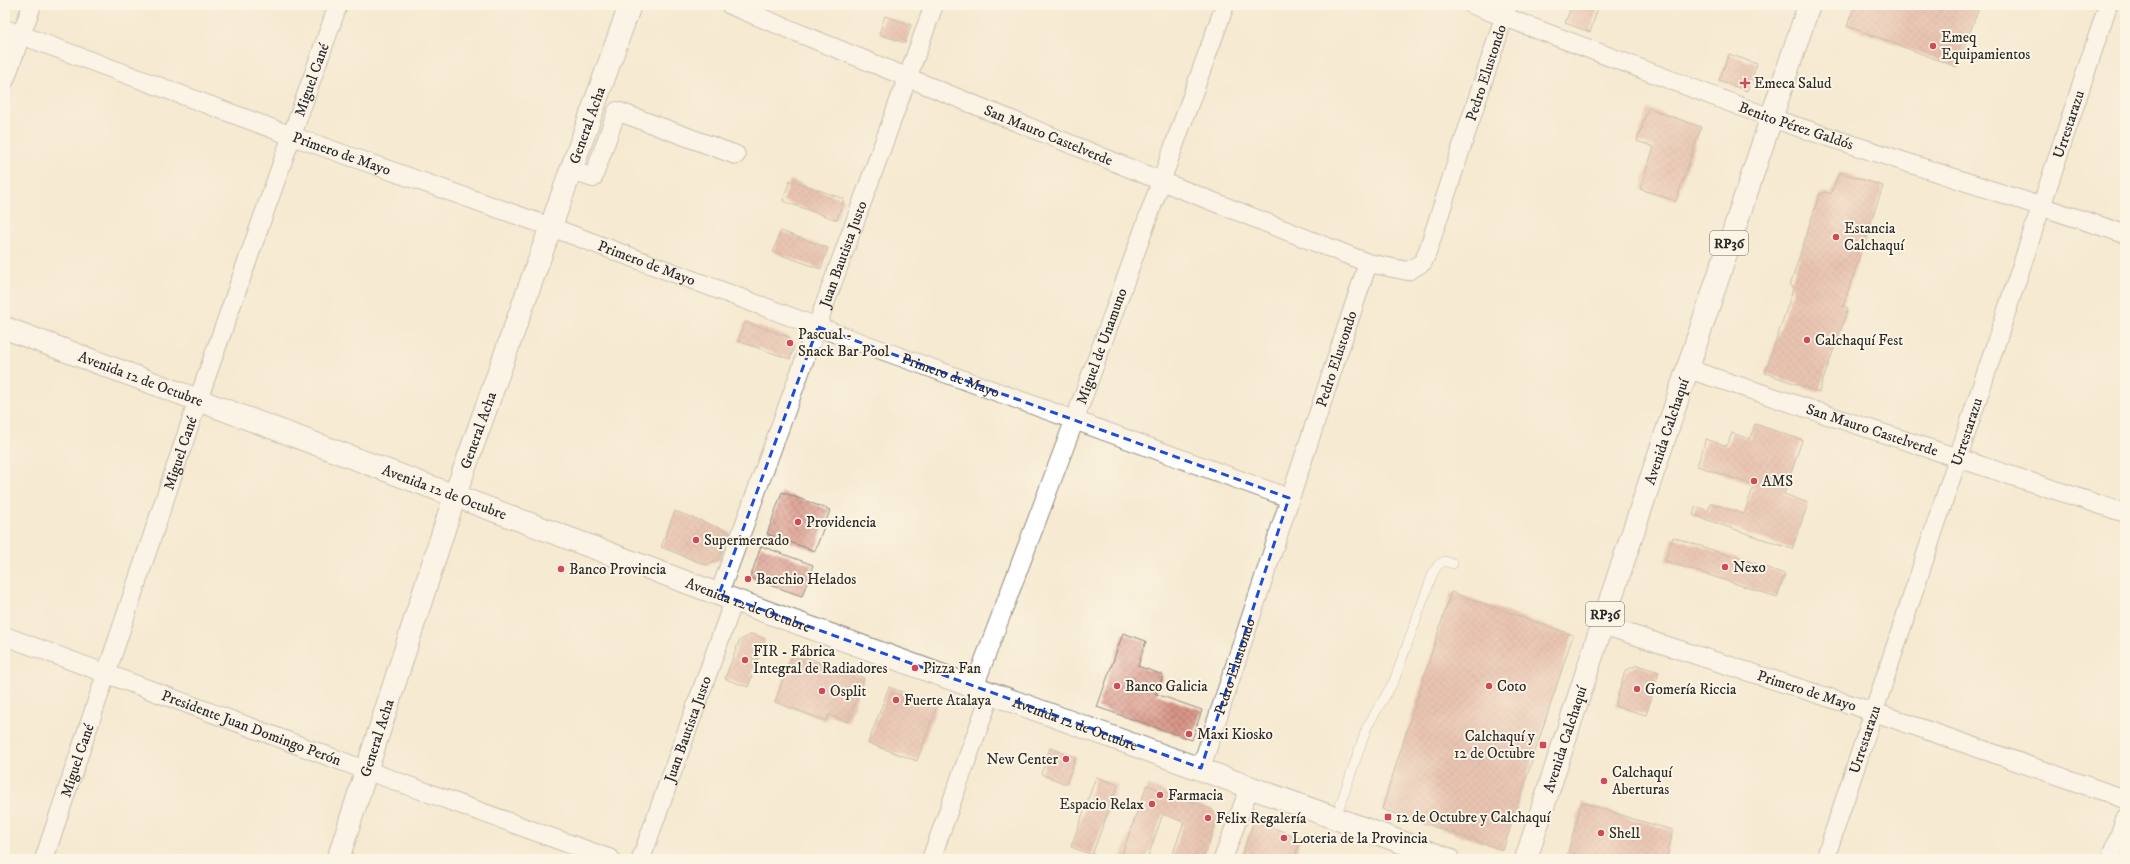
<svg xmlns="http://www.w3.org/2000/svg" width="2130" height="864" viewBox="0 0 2130 864" font-family="'IM FELL DW Pica',serif">
  <style>
    .building { fill: url(#building-cross-hatch) }
    .lines { fill: none; stroke-linecap: round; stroke-linejoin: round }
    .lane-casing { stroke: #908a7e; stroke-width: 10 }
    .street-casing { stroke: #908a7e; stroke-width: 20 }
    .secondary-casing { stroke: #908a7e; stroke-width: 24 }
    .primary-casing { stroke: #908a7e; stroke-width: 24 }
    .lane { stroke: #fff; stroke-width: 9 }
    .street { stroke: #fff; stroke-width: 18 }
    .secondary { stroke: #fff; stroke-width: 22 }
    .primary { stroke: #fff; stroke-width: 22 }
    .marked { fill: none; stroke: #1d4ed8; stroke-width: 3; stroke-dasharray: 8 5; stroke-linejoin: round }
    .poi-dot { fill: #d1495b; stroke: #fcf5e5; stroke-width: 1.5 }
    .labels { text-anchor: middle; stroke-width: 4; stroke-linejoin: round; paint-order: stroke }
    .shield { fill: #fcf5e5; stroke: #6a6863; stroke-width: 1 }
    .shield-label { font-size: 14px; font-weight: bold; fill: #2b2b2b }
    .poi-label { font-size: 15px; fill: #2b2b2b; stroke: #fcf5e5; text-anchor: start }
    .street-label { font-size: 15px; fill: #2b2b2b; stroke: #fcf5e5 }
  </style>
  <defs>
    <pattern id="building-cross-hatch" width="8" height="8" patternUnits="userSpaceOnUse"><rect width="8" height="8" fill="#d99588"/><path d="M0 0l8 8M0 8l8-8" fill="none" stroke="#b07a6f"/></pattern>
  </defs>
  <rect width="100%" height="100%" fill="#fcf5e5"/>
  <filter id="ink" filterUnits="userSpaceOnUse"><feTurbulence type="fractalNoise" baseFrequency=".025" numOctaves="2"/><feDisplacementMap in="SourceGraphic" scale="8" xChannelSelector="R" yChannelSelector="G"/><feConvolveMatrix kernelMatrix="1 2 1 2 8 2 1 2 1" color-interpolation-filters="sRGB"/></filter>
  <filter id="wash" filterUnits="userSpaceOnUse"><feTurbulence type="fractalNoise" baseFrequency=".012" numOctaves="4" result="noise"/><feDisplacementMap in="SourceGraphic" scale="16" xChannelSelector="R" yChannelSelector="G"/><feGaussianBlur stdDeviation="0.9" result="paint"/><feColorMatrix in="noise" values="0 0 0 0 0 0 0 0 0 0 0 0 0 0 0 0 0 1.4 0 .05"/><feComposite in="paint" operator="in"/></filter>
  <g filter="url(#wash)">
    <rect width="100%" height="100%" fill="#f6ead2"/>
    <g id="blocks">
      <g class="building">
        <polygon points="1572,5 1599,5 1590,32 1565,23"/>
        <polygon points="1855,5 1980,5 1957,67 1847,26"/>
        <polygon points="885,16 911,25 905,43 879,34"/>
        <polygon points="1729,54 1757,64 1747,91 1719,80"/>
        <polygon points="1648,108 1701,127 1676,201 1640,189 1654,147 1637,141"/>
        <polygon points="1839,172 1883,186 1843,306 1848,308 1819,392 1765,373 1794,287 1790,286 1819,195 1825,192 1831,194"/>
        <polygon points="790,180 844,199 837,220 783,201"/>
        <polygon points="781,231 828,248 821,269 773,252"/>
        <polygon points="745,322 789,337 794,347 790,359 738,341"/>
        <polygon points="1755,424 1802,440 1784,494 1808,503 1792,549 1693,515 1696,506 1708,511 1711,503 1744,514 1754,485 1697,466 1706,439 1727,446 1732,433 1750,439"/>
        <polygon points="782,492 830,510 815,551 767,534"/>
        <polygon points="675,511 730,532 719,560 706,565 661,547"/>
        <polygon points="1673,537 1785,574 1777,597 1665,561"/>
        <polygon points="761,546 813,565 802,596 750,578"/>
        <polygon points="1451,592 1573,635 1503,850 1382,809"/>
        <polygon points="1123,633 1146,641 1138,666 1163,675 1156,694 1202,710 1192,740 1097,707"/>
        <polygon points="752,634 765,639 748,687 725,679 739,641"/>
        <polygon points="793,653 864,678 848,722 829,715 826,721 775,702"/>
        <polygon points="1637,665 1659,672 1646,715 1615,706 1625,671"/>
        <polygon points="889,687 937,706 917,761 868,743"/>
        <polygon points="1050,748 1076,757 1066,784 1041,774"/>
        <polygon points="1096,777 1118,785 1092,855 1071,847"/>
        <polygon points="1147,785 1213,810 1217,819 1203,859 1171,859 1184,822 1163,814 1147,859 1120,859"/>
        <polygon points="1582,802 1633,819 1673,830 1666,859 1566,859"/>
        <polygon points="1254,821 1301,838 1294,859 1240,859"/>
      </g>
    </g>
  </g>
  <g filter="url(#ink)">
    <use href="#blocks" fill-opacity="0" stroke="#908a7e" stroke-width="1"/>
    <g class="lines">
      <g class="lane-casing">
        <polyline id="lane" points="1336,817 1367,727 1394,681 1433,573 1438,565 1445,561 1453,564"/>
      </g>
      <g class="street-casing">
        <g id="street">
          <path id="s1" d="M 730,5 L 1161,181 L 1368,263 L 1408,271 L 1423,262 L 1427,253 L 1508,5"/>
          <path id="s2" d="M 1473,5 L 1771,118 L 2125,234"/>
          <path id="s3" d="M 5,29 L 292,136 L 551,227 L 818,327 L 1289,498"/>
          <polyline points="5,80 32,5"/>
          <polyline points="571,170 593,178 617,111 736,155"/>
          <path id="s4" d="M 1688,369 L 2125,513"/>
          <path id="s5" d="M 719,594 L 934,5"/>
          <path id="s6" d="M 1602,625 L 1874,712 L 2125,799"/>
          <path id="s7" d="M 5,636 L 368,771 L 611,859"/>
          <path id="s8" d="M 974,687 L 1075,419 L 1225,5"/>
          <path id="s9" d="M 1201,768 L 1368,263"/>
          <path id="s10" d="M 44,859 L 198,400 L 338,5"/>
          <path id="s11" d="M 641,859 L 734,600"/>
          <polyline points="931,859 991,693"/>
          <polyline points="1223,859 1250,786"/>
          <path id="s12" d="M 1825,859 L 2108,5"/>
          <polyline points="2111,859 2125,819"/>
        </g>
      </g>
      <g class="secondary-casing">
        <g id="secondary">
          <path id="s13" d="M 5,328 L 734,600 L 1448,859"/>
          <path id="s14" d="M 338,859 L 455,495 L 630,5"/>
        </g>
      </g>
      <g class="primary-casing">
        <g id="primary">
          <path id="s15" d="M 1526,859 L 1602,625 L 1809,5"/>
        </g>
      </g>
      <use href="#lane" class="lane"/>
      <use href="#street" class="street"/>
      <use href="#secondary" class="secondary"/>
      <use href="#primary" class="primary"/>
    </g>
  </g>
  <path d="M0 0H2130V864H0ZM 818,327 L 1289,498 L 1201,768 L 719,594 Z" fill="#f6ead2" fill-opacity=".55" fill-rule="evenodd"/>
  <path class="marked" d="M 818,327 L 1289,498 L 1201,768 L 719,594 Z"/>
  <g class="poi-dot">
    <circle cx="1933" cy="46" r="4"/>
    <path d="M1743 77h4v4h4v4h-4v4h-4v-4h-4v-4h4z"/>
    <circle cx="1836" cy="237" r="4"/>
    <circle cx="1807" cy="340" r="4"/>
    <circle cx="790" cy="343" r="4"/>
    <circle cx="1754" cy="481" r="4"/>
    <circle cx="798" cy="522" r="4"/>
    <circle cx="696" cy="540" r="4"/>
    <circle cx="1725" cy="567" r="4"/>
    <circle cx="561" cy="569" r="4"/>
    <circle cx="748" cy="579" r="4"/>
    <circle cx="745" cy="660" r="4"/>
    <circle cx="915" cy="668" r="4"/>
    <circle cx="1117" cy="686" r="4"/>
    <circle cx="1489" cy="686" r="4"/>
    <circle cx="1637" cy="689" r="4"/>
    <circle cx="822" cy="691" r="4"/>
    <circle cx="896" cy="700" r="4"/>
    <circle cx="1189" cy="734" r="4"/>
    <rect x="1539" y="741" width="8" height="8" rx="2"/>
    <circle cx="1066" cy="759" r="4"/>
    <circle cx="1604" cy="781" r="4"/>
    <circle cx="1160" cy="795" r="4"/>
    <circle cx="1152" cy="804" r="4"/>
    <rect x="1384" y="813" width="8" height="8" rx="2"/>
    <circle cx="1208" cy="818" r="4"/>
    <circle cx="1601" cy="833" r="4"/>
    <circle cx="1284" cy="838" r="4"/>
  </g>
  <g class="labels">
    <g class="shield">
      <rect x="1710" y="231" width="38" height="24" rx="3"/>
      <rect x="1586" y="602" width="38" height="24" rx="3"/>
    </g>
    <g class="shield-label">
      <text x="1729" y="248">RP36</text>
      <text x="1605" y="619">RP36</text>
    </g>
    <g class="poi-label">
      <text x="1941" y="42">Emeq<tspan x="1941" dy="17">Equipamientos</tspan></text>
      <text x="1754" y="88">Emeca Salud</text>
      <text x="1844" y="233">Estancia<tspan x="1844" dy="17">Calchaquí</tspan></text>
      <text x="798" y="339">Pascual -<tspan x="798" dy="17">Snack Bar Pool</tspan></text>
      <text x="1815" y="345">Calchaquí Fest</text>
      <text x="1762" y="486">AMS</text>
      <text x="806" y="527">Providencia</text>
      <text x="704" y="545">Supermercado</text>
      <text x="1733" y="572">Nexo</text>
      <text x="569" y="574">Banco Provincia</text>
      <text x="756" y="584">Bacchio Helados</text>
      <text x="753" y="656">FIR - Fábrica<tspan x="753" dy="17">Integral de Radiadores</tspan></text>
      <text x="923" y="673">Pizza Fan</text>
      <text x="1125" y="691">Banco Galicia</text>
      <text x="1497" y="691">Coto</text>
      <text x="1645" y="694">Gomería Riccia</text>
      <text x="830" y="696">Osplit</text>
      <text x="904" y="705">Fuerte Atalaya</text>
      <text x="1197" y="739">Maxi Kiosko</text>
      <text x="1535" y="741" text-anchor="end">Calchaquí y<tspan x="1535" dy="17">12 de Octubre</tspan></text>
      <text x="1058" y="764" text-anchor="end">New Center</text>
      <text x="1612" y="777">Calchaquí<tspan x="1612" dy="17">Aberturas</tspan></text>
      <text x="1168" y="800">Farmacia</text>
      <text x="1144" y="809" text-anchor="end">Espacio Relax</text>
      <text x="1396" y="822">12 de Octubre y Calchaquí</text>
      <text x="1216" y="823">Felix Regalería</text>
      <text x="1609" y="838">Shell</text>
      <text x="1292" y="843">Loteria de la Provincia</text>
    </g>
    <g class="street-label">
      <text dy="5" stroke="none"><textPath href="#s1" startOffset="946">Pedro Elustondo</textPath></text>
      <text dy="5" stroke="none"><textPath href="#s10" startOffset="824">Miguel Cané</textPath></text>
      <text dy="5" stroke="none"><textPath href="#s14" startOffset="775">General Acha</textPath></text>
      <text dy="5" stroke="none"><textPath href="#s2" startOffset="345">Benito Pérez Galdós</textPath></text>
      <text dy="5" stroke="none"><textPath href="#s12" startOffset="774">Urrestarazu</textPath></text>
      <text dy="5" stroke="none"><textPath href="#s1" startOffset="344">San Mauro Castelverde</textPath></text>
      <text dy="5" stroke="none"><textPath href="#s3" startOffset="359">Primero de Mayo</textPath></text>
      <text dy="5" stroke="none"><textPath href="#s5" startOffset="362">Juan Bautista Justo</textPath></text>
      <text dy="5" stroke="none"><textPath href="#s3" startOffset="683">Primero de Mayo</textPath></text>
      <text dy="5" stroke="none"><textPath href="#s8" startOffset="364">Miguel de Unamuno</textPath></text>
      <text dy="5" stroke="none"><textPath href="#s9" startOffset="431">Pedro Elustondo</textPath></text>
      <text dy="5" stroke="none"><textPath href="#s3" startOffset="1007">Primero de Mayo</textPath></text>
      <text dy="5" stroke="none"><textPath href="#s13" startOffset="145">Avenida 12 de Octubre</textPath></text>
      <text dy="5" stroke="none"><textPath href="#s14" startOffset="451">General Acha</textPath></text>
      <text dy="5" stroke="none"><textPath href="#s4" startOffset="194">San Mauro Castelverde</textPath></text>
      <text dy="5" stroke="none"><textPath href="#s15" startOffset="450">Avenida Calchaquí</textPath></text>
      <text dy="5" stroke="none"><textPath href="#s12" startOffset="450">Urrestarazu</textPath></text>
      <text dy="5" stroke="none"><textPath href="#s10" startOffset="428">Miguel Cané</textPath></text>
      <text dy="5" stroke="none"><textPath href="#s13" startOffset="469">Avenida 12 de Octubre</textPath></text>
      <text dy="5" stroke="none"><textPath href="#s13" startOffset="793">Avenida 12 de Octubre</textPath></text>
      <text dy="5" stroke="none"><textPath href="#s9" startOffset="107">Pedro Elustondo</textPath></text>
      <text dy="5" stroke="none"><textPath href="#s6" startOffset="215">Primero de Mayo</textPath></text>
      <text dy="5" stroke="none"><textPath href="#s13" startOffset="1141">Avenida 12 de Octubre</textPath></text>
      <text dy="5" stroke="none"><textPath href="#s7" startOffset="263">Presidente Juan Domingo Perón</textPath></text>
      <text dy="5" stroke="none"><textPath href="#s11" startOffset="138">Juan Bautista Justo</textPath></text>
      <text dy="5" stroke="none"><textPath href="#s14" startOffset="127">General Acha</textPath></text>
      <text dy="5" stroke="none"><textPath href="#s15" startOffset="126">Avenida Calchaquí</textPath></text>
      <text dy="5" stroke="none"><textPath href="#s12" startOffset="126">Urrestarazu</textPath></text>
      <text dy="5" stroke="none"><textPath href="#s10" startOffset="104">Miguel Cané</textPath></text>
    </g>
  </g>
  <rect width="2130" height="864" fill="none" stroke="#fcf5e5" stroke-width="20"/>
</svg>
